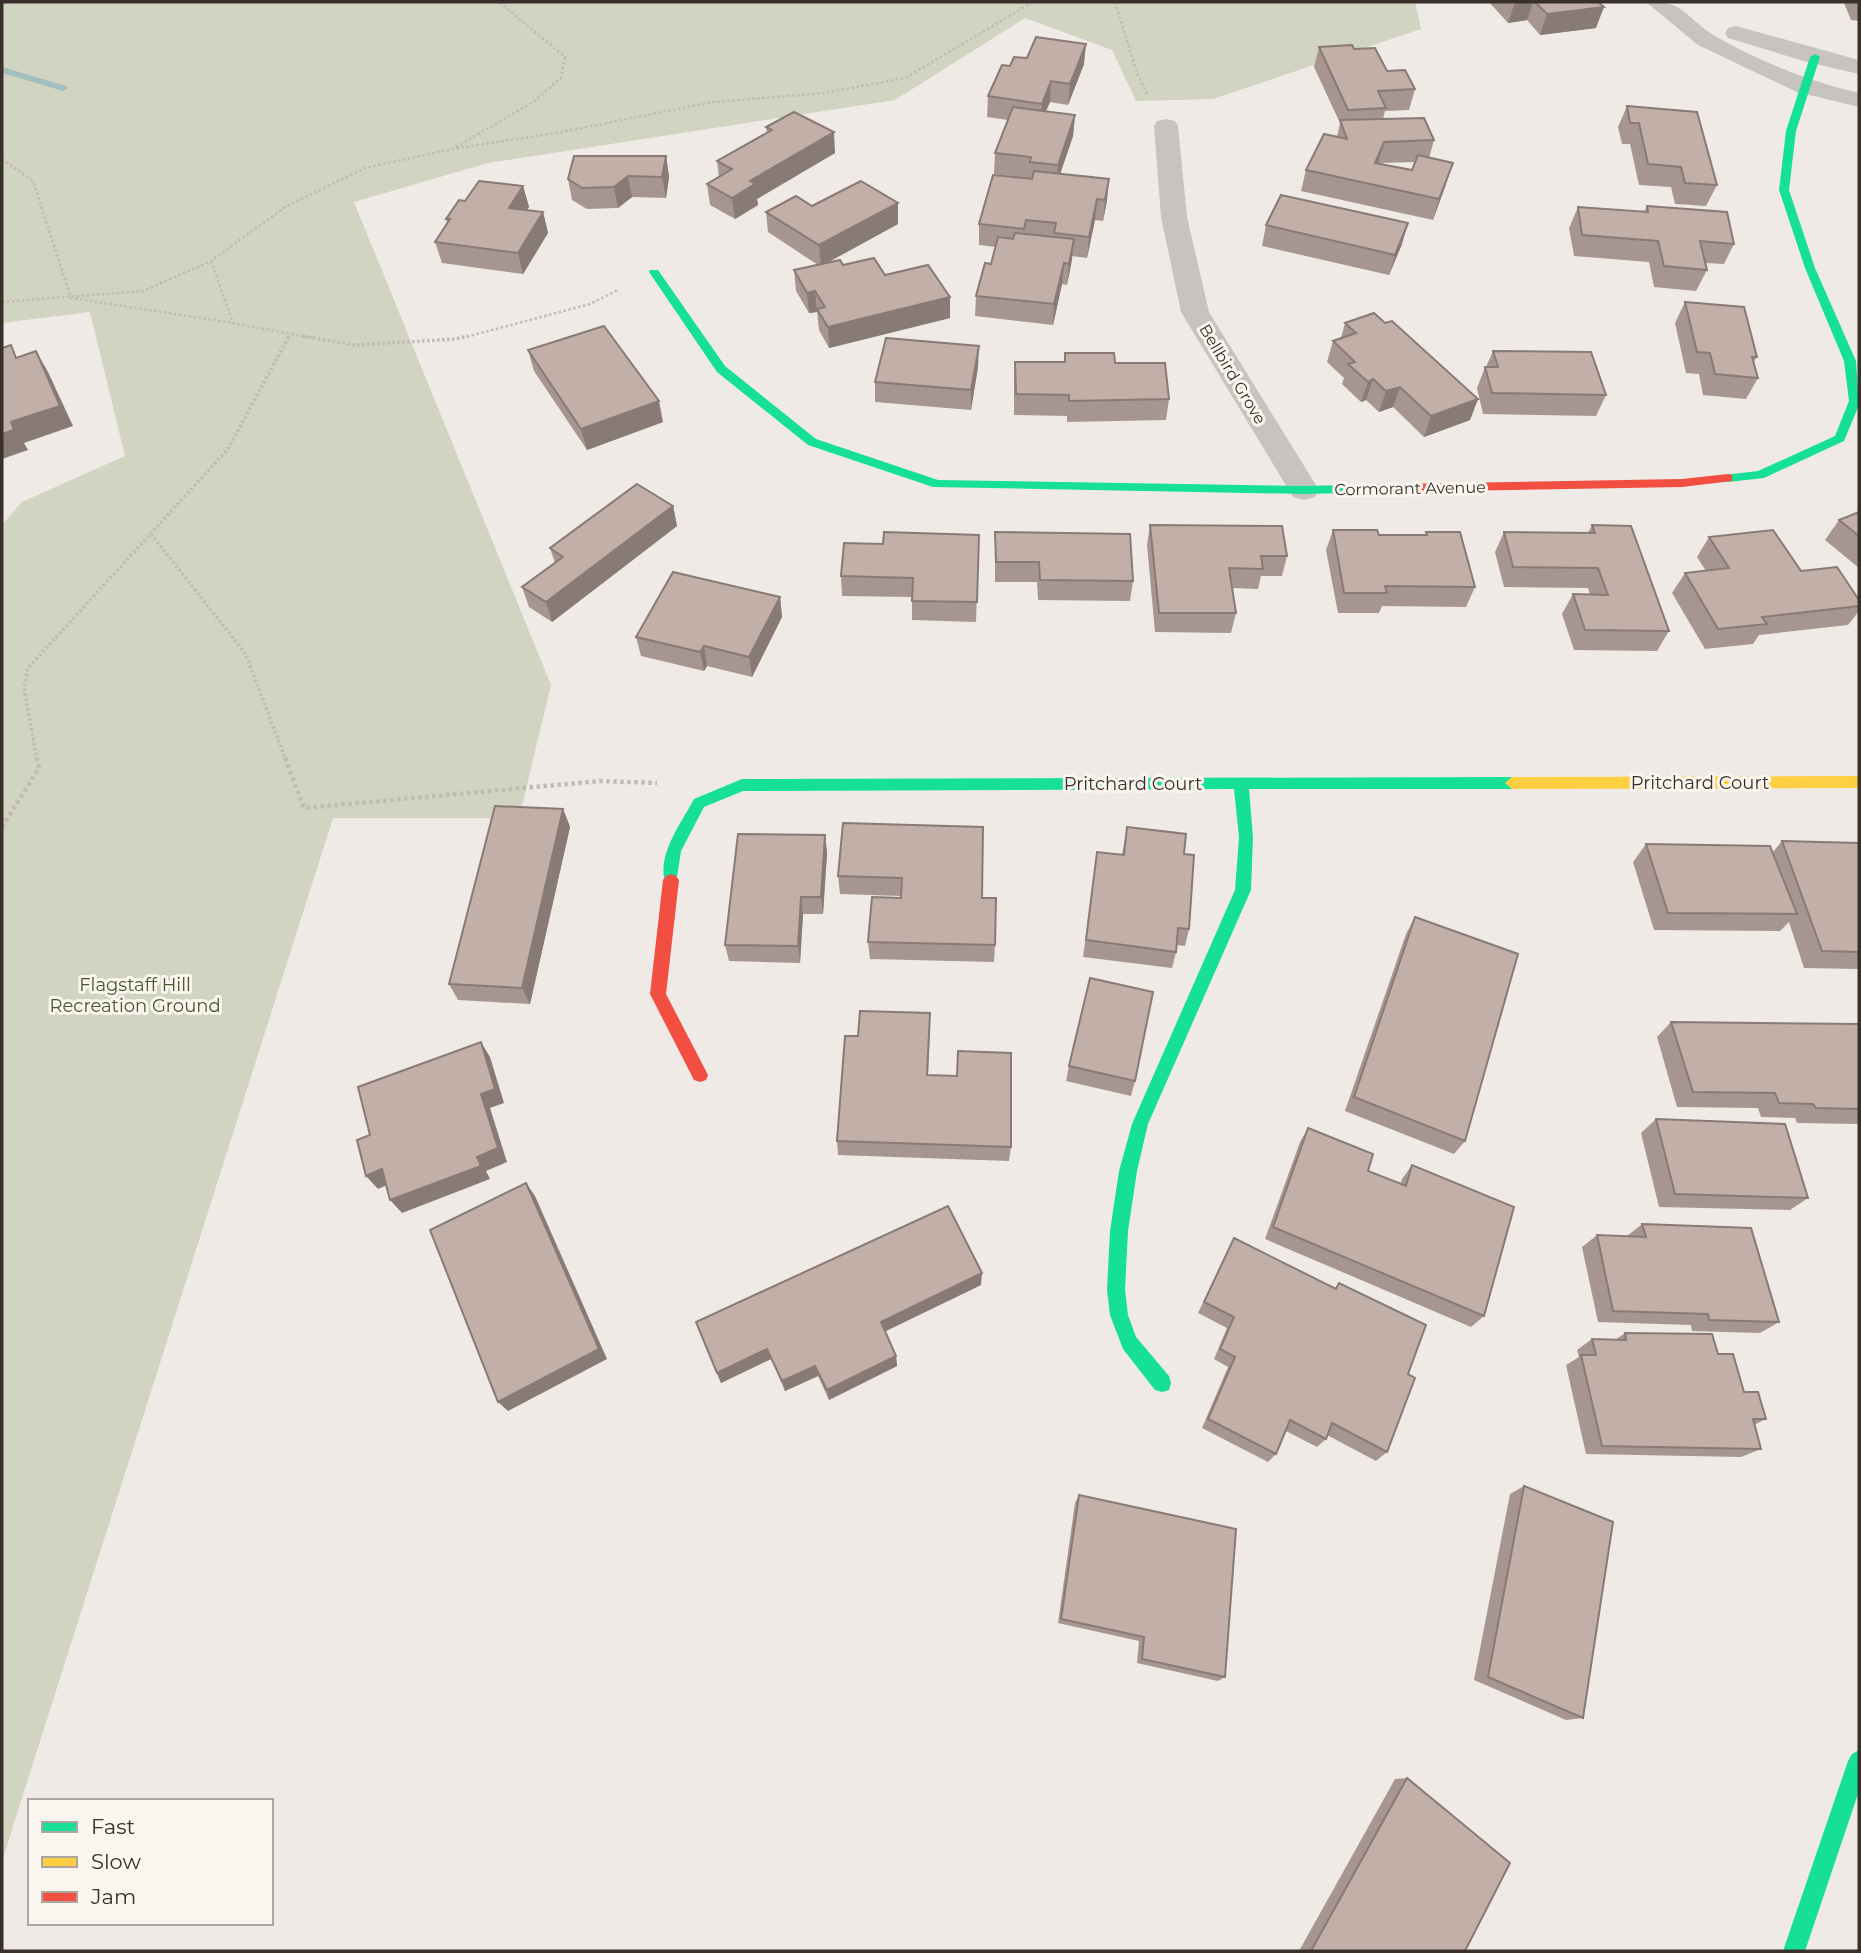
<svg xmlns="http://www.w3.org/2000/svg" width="1861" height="1953" viewBox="0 0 1861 1953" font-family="Montserrat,sans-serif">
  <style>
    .green { fill: #d0d4c0 }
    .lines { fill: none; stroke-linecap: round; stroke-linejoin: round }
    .stream { fill: #a2bfbf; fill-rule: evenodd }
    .path-far2 { stroke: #c1bbb6; stroke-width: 2.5; stroke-dasharray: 2.5 2.5; stroke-linecap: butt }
    .path-far1 { stroke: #c1bbb6; stroke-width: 3.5; stroke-dasharray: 2.5 2.5; stroke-linecap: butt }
    .path { stroke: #c1bbb6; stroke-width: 4.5; stroke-dasharray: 3.5 3.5; stroke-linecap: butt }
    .street { fill: #c8c3be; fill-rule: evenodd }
    .fast { fill: #16e098; fill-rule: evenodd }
    .slow { fill: #ffcf43; fill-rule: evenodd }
    .jam { fill: #f24e42; fill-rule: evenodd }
    .wall { fill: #a79690; fill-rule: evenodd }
    .shaded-wall { fill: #887a75 }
    .building { fill: #c2afa7; stroke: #887a75; stroke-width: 2 }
    .labels { text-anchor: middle; stroke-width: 6; stroke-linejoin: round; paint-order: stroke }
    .far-street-label { font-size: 16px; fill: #3a302b; stroke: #faf5ee }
    .street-label { font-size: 18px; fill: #3a302b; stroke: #faf5ee }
    .park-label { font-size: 18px; fill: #485730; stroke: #faf5ee }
  </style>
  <rect width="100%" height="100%" fill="#efeae5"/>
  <polygon class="green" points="2,2 1415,2 1421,29 1213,99 1136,101 1112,50 1025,18 895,100 488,163 354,202 551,685 519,818 333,818 2,1861 2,525 22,502 125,456 90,312 2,323"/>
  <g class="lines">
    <polygon class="stream" points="2,67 66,86 68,88 63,91 2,73"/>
    <g class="path-far2">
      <polyline points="1115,2 1137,73 1148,96"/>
      <polyline points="456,147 533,102 561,78 565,57 499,2"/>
      <polyline points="2,159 33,181 71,298 233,323"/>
      <polyline points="211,261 233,323 313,338"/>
      <polyline points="2,302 143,291 211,261 285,207 365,168 452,149 556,133 713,102 824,93 905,78 1033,2"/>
      <polyline points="288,338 290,334"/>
      <polyline points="462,338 590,304 618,290"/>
    </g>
    <g class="path-far1">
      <polyline points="303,336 354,345 456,339 468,336"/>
      <polyline points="151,534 245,653 286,760"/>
      <polyline points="37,760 24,688 28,668 228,449 289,336"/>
    </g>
    <g class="path">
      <polyline points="285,758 304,808 600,781 657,783"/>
      <polyline points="2,827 39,768 37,758"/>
    </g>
    <g class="street">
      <path d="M 1646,2 C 1685,0 1685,18 1715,36 C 1760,62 1809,81 1859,93 L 1859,107 L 1797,92 L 1698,45 Z"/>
      <polygon points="1736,26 1859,60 1859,74 1807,62 1728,38 1725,33 1728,28"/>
      <polygon points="1166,119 1175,121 1178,126 1187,217 1209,312 1319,490 1315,497 1304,500 1293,497 1181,312 1161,217 1154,126 1157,121"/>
    </g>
    <g class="fast">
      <polygon points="1815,54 1820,57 1796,131 1789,190 1815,268 1856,361 1859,405 1844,441 1764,478 1728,482 1724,481 1724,475 1758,471 1835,436 1849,401 1844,361 1805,268 1779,190 1786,131 1810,57"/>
      <polygon points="650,270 658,270 725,366 816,439 938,480 1304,486 1394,484 1400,488 1394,492 1304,494 933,487 808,445 717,372 649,272"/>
      <path d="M 1512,777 L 1519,783 L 1512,789 L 1249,789 L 1253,837 L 1251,890 L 1148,1124 L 1137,1171 L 1128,1231 L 1125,1290 L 1128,1315 L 1136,1337 L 1169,1376 L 1171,1383 L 1169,1390 L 1162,1392 L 1155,1390 L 1123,1349 L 1110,1315 L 1107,1290 L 1110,1231 L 1119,1171 L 1132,1124 L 1235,890 L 1239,837 L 1234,789 L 743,791 L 704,807 L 681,851 L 676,884 L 666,884 C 655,857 682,822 694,799 L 742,779 Z"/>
      <polygon points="1859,1750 1859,1791 1805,1951 1783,1951 1848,1761 1852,1754"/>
    </g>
    <polygon class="slow" points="1859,776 1859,788 1512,789 1505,783 1512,777"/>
    <g class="jam">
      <polygon points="1728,474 1732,475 1732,481 1682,487 1394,492 1388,488 1394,484 1682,479"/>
      <polygon points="671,874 676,876 679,880 666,994 708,1075 706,1080 700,1082 694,1080 650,994 663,880 666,876"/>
    </g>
  </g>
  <g class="wall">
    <polygon points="1489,2 1598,2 1596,28 1540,35 1527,20 1508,23"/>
    <polygon points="1844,2 1859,2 1859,21 1851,20 1844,3"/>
    <path d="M 1319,47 L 1387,71 L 1415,89 L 1409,110 L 1385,111 L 1383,119 L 1434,140 L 1429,158 L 1446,184 L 1433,220 L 1301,191 L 1306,170 L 1337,137 L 1340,123 L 1314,67 ZM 1416,162 L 1412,170 L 1378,163 Z"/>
    <polygon points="1084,64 1068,105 1050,102 1046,111 1075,115 1073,136 1060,174 1107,200 1103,221 1095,220 1087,258 1072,256 1067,285 1062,284 1053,325 975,316 976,296 991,264 996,247 979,245 979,224 1029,179 994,174 995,153 1008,120 987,117 988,96 1010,66"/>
    <polygon points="1627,106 1717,185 1706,206 1675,204 1671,187 1639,185 1630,144 1622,144 1618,127"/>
    <polygon points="766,127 835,153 757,199 758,205 735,219 710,205 707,184 719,177 717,161 767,134"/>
    <polygon points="666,156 669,177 666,198 632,197 618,208 587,209 572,200 568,179"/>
    <polygon points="523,186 529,207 527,210 543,212 548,233 523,274 442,263 435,242 447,223 446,219 465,201"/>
    <polygon points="898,203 898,224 827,263 843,265 885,275 950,297 950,318 829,348 819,330 817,312 809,313 796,291 794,270 818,265 768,232 766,212 812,206"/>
    <polygon points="1647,206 1734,244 1724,264 1705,263 1707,270 1696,291 1654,287 1649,262 1574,256 1569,228 1578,207 1644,212"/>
    <polygon points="1266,225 1402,244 1389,275 1262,246"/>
    <polygon points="1685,302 1757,357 1753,363 1758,378 1746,399 1703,395 1699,374 1686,373 1675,323"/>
    <polygon points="1345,323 1385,323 1478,399 1470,420 1424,437 1393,407 1379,412 1366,400 1361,402 1342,384 1344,378 1327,362 1333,341 1341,338"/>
    <polygon points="528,350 663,422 587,450 534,371"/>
    <polygon points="1493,351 1606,395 1596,416 1483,414 1477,388 1485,367 1486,367"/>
    <polygon points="1065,353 1115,363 1169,399 1166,420 1067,422 1067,416 1014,415 1014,383 1015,362 1064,362"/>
    <polygon points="978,367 971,410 875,402 875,382"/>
    <polygon points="673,506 677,526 552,622 529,607 522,587 555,563 550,548"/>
    <polygon points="1859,512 1859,568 1825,540 1839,520"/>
    <polygon points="1150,525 1287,556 1282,576 1261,576 1258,589 1232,588 1236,613 1231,633 1155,632 1147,545"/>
    <polygon points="1592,525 1669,631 1657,651 1574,650 1562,614 1573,594 1590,595 1588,588 1504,587 1495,552 1504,532 1588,533"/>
    <polygon points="1333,530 1379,535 1425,535 1426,532 1475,587 1466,607 1382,606 1379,613 1338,613 1326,550"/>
    <polygon points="995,532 1133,581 1130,601 1038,600 1037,582 995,582"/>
    <polygon points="979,535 976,622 912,620 912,597 842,596 841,576"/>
    <polygon points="1709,537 1801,571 1859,606 1859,611 1848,625 1759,635 1753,644 1705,649 1672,593 1685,573 1706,571 1697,557"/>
    <polygon points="780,597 782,617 752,677 707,666 704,671 641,656 636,637"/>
    <polygon points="563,809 570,827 530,1004 458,1000 449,984"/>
    <polygon points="843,823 982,898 995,945 994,962 870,959 868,942 901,898 901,896 840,894 838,876"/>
    <polygon points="1127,827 1184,854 1189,929 1185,946 1177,945 1176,952 1172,968 1083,957 1097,852 1122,855"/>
    <polygon points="825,835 827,853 823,914 803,914 800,963 729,961 725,945"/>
    <polygon points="1782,841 1859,843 1859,969 1804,968 1789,922 1780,931 1654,930 1633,862 1646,844 1773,852"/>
    <polygon points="1415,917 1465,1141 1454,1154 1345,1111 1406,934"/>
    <polygon points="1671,1022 1859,1024 1859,1124 1797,1123 1795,1118 1761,1117 1758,1108 1677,1107 1657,1037"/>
    <polygon points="930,1029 928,1075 1011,1147 1009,1161 838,1155 837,1141 858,1036"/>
    <polygon points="1069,1066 1135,1081 1131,1096 1066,1081"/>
    <polygon points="1656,1119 1808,1198 1790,1210 1659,1207 1641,1133"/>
    <polygon points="1308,1128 1368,1171 1401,1183 1402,1179 1412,1165 1484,1316 1471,1327 1265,1239 1300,1142"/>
    <polygon points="1642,1224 1779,1322 1760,1333 1692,1331 1691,1325 1598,1322 1582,1247 1597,1235 1627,1236"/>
    <polygon points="1234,1238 1335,1288 1339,1283 1408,1374 1387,1452 1376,1461 1327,1435 1326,1439 1317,1447 1286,1431 1276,1454 1268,1462 1202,1428 1228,1367 1214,1359 1227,1328 1198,1313"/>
    <polygon points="981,1285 885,1331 896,1356 897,1366 829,1400 818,1376 785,1391 771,1359 721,1383 696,1322"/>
    <polygon points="1625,1333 1718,1354 1744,1392 1766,1419 1754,1425 1761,1449 1741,1457 1586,1454 1566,1365 1579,1357 1577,1350 1592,1339 1615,1340"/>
    <polygon points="1524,1486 1583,1718 1566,1720 1474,1680 1510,1494"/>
    <polygon points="1079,1495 1225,1677 1218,1681 1137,1663 1139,1641 1058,1623 1075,1503"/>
    <polygon points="1407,1778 1465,1951 1299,1951 1395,1779"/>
  </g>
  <g class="shaded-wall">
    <polygon points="1515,2 1533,2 1527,20 1508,23"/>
    <polygon points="1604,7 1596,28 1540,35 1547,14"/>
    <polygon points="1086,44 1084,64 1068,105 1070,84"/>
    <polygon points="1051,81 1050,102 1040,125 1042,104"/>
    <polygon points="1075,115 1073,136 1056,186 1058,165"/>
    <polygon points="834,132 835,153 757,199 758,205 735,219 732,198 750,181"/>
    <polygon points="1384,142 1378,163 1375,163"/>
    <polygon points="666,156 669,177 666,198 662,177"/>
    <polygon points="1453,163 1446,184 1433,220 1439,199"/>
    <polygon points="628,176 632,197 618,208 614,187"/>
    <polygon points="1109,179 1107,200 1103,221 1105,200"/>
    <polygon points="523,186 529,207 515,229 509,208"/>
    <polygon points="1097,199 1095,220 1087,258 1089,237"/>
    <polygon points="898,203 898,224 821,266 819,245"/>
    <polygon points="543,212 548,233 523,274 518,253"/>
    <polygon points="1408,223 1402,244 1389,275 1395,255"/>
    <polygon points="1074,239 1072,260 1067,285 1069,264"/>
    <polygon points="1064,263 1062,284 1053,325 1054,304"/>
    <polygon points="815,291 817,312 809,313 807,293"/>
    <polygon points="950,297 950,318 829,348 828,327"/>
    <polygon points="979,346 978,367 971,410 971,390"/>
    <polygon points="36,351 48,372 73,426 24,443 28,450 2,459 2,434 11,422"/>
    <polygon points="1373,379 1366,400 1361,402 1368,382"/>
    <polygon points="1400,387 1393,407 1379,412 1386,391"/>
    <polygon points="1478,399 1470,420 1424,437 1431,416"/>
    <polygon points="659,401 663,422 587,450 581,429"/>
    <polygon points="673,506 677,526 552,622 546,602"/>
    <polygon points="780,597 782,617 752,677 749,657"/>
    <polygon points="704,646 707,666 704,671 700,652"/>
    <polygon points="563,809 570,827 530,1004 522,988"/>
    <polygon points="825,835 827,853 823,914 821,897"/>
    <polygon points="801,897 803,914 800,963 798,946"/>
    <polygon points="481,1042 490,1057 504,1103 490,1108 507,1162 486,1171 490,1179 402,1213 390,1200 477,1157 481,1094"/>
    <polygon points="382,1169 394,1182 378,1189 366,1176"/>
    <polygon points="526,1183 535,1196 607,1359 508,1411 498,1402"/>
    <polygon points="982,1273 981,1285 882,1333 881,1322"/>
    <polygon points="767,1349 771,1359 721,1383 717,1373"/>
    <polygon points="896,1356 897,1366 829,1400 827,1390"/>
    <polygon points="815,1366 818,1376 785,1391 782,1381"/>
  </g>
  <g class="building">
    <polygon points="1535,2 1598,2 1604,7 1547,14"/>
    <polygon points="1036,37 1086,44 1070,84 1051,81 1042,104 988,96 1002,65 1010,66 1014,57 1027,58"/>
    <polygon points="1352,45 1354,49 1375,48 1387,71 1405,70 1415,89 1378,91 1386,108 1348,110 1319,47"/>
    <polygon points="1627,106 1697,112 1717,185 1685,183 1681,167 1648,164 1639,123 1630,123"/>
    <polygon points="1013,107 1075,115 1058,165 1030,162 1031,157 995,153"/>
    <polygon points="794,112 834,132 750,181 755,184 732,198 707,184 732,169 717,161 772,130 766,127"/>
    <polygon points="1424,118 1434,140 1384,142 1375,163 1412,170 1418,155 1453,163 1439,199 1306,170 1324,134 1347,139 1340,120"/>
    <polygon points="574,156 666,156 662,177 628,176 614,187 582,188 568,179"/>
    <polygon points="1034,171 1109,179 1105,200 1097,199 1089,237 1054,233 1056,223 1026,220 1024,229 979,224 993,175 1032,179"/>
    <polygon points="479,181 523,186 509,208 543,212 518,253 435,242 450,219 446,219 459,200 465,201"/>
    <polygon points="861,181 898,203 819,245 766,212 796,196 812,206"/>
    <polygon points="1281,195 1408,223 1395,255 1266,225"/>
    <polygon points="1647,206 1727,212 1734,244 1700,241 1707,270 1664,266 1658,241 1582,235 1578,207 1648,212"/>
    <polygon points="1015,233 1074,239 1069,264 1064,263 1054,304 976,296 985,263 991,264 998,237 1013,239"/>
    <polygon points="874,258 885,275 928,265 950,297 828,327 817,309 825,307 815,291 807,293 794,270 840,260 843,265"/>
    <polygon points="1685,302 1744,307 1757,357 1752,357 1758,378 1715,374 1710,353 1697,352"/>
    <polygon points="1374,313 1385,323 1392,321 1478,399 1431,416 1400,387 1386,391 1373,379 1368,382 1348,364 1355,362 1333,341 1356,333 1345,323"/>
    <polygon points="604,326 659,401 581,429 528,350"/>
    <polygon points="886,338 979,346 971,390 875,382"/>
    <polygon points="11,345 16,358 36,351 60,406 11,422 14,430 2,434 2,348"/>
    <polygon points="1493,351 1591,352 1606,395 1492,393 1485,367 1498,367"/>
    <polygon points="1065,353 1114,353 1115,363 1165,363 1169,399 1069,401 1069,395 1016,394 1015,362 1065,362"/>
    <polygon points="637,484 673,506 546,602 522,587 563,557 550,548"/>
    <polygon points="1859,512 1859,536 1839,520"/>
    <polygon points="1150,525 1282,526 1287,556 1261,556 1263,569 1229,568 1236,613 1159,613"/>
    <polygon points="1592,525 1631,526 1669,631 1585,630 1573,594 1608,595 1598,568 1513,567 1504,532 1595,533"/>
    <polygon points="1333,530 1377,530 1379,535 1427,535 1426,532 1460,532 1475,587 1385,586 1387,593 1344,593"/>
    <polygon points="1773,530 1801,571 1837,567 1859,600 1859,606 1762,617 1767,624 1718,629 1685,573 1729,568 1709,537"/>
    <polygon points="884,532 979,535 977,602 912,601 913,578 841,576 844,543 883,544"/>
    <polygon points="995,532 1130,534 1133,581 1040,580 1039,562 996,562"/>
    <polygon points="673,572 780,597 749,657 704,646 700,652 636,637"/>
    <polygon points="495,806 563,809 522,988 449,984"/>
    <polygon points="843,823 983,827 982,898 996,898 995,945 868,942 872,897 901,898 902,878 838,876"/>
    <polygon points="1127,827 1186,834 1184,854 1194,855 1189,929 1178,928 1176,952 1086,940 1097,852 1124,855"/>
    <polygon points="738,834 825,835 821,897 801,897 798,946 725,945"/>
    <polygon points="1782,841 1859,843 1859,952 1822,951"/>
    <polygon points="1646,844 1770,846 1797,914 1668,913"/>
    <polygon points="1415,917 1518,954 1465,1141 1354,1097"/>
    <polygon points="1090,978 1153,992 1135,1081 1069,1066"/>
    <polygon points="860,1011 930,1013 927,1075 957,1076 958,1051 1011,1053 1011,1147 837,1141 845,1036 858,1036"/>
    <polygon points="1671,1022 1859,1024 1859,1109 1816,1108 1813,1104 1779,1103 1775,1093 1693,1092"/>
    <polygon points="481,1042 495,1089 481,1094 498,1148 477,1157 481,1166 390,1200 382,1169 366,1176 357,1140 370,1135 358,1087"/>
    <polygon points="1656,1119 1785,1124 1808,1198 1675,1194"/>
    <polygon points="1308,1128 1373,1154 1368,1171 1406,1186 1412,1165 1514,1207 1484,1316 1273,1227"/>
    <polygon points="526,1183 599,1349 498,1402 430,1230"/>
    <polygon points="948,1206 982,1273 881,1322 896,1356 827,1390 815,1366 782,1381 767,1349 717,1373 696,1322"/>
    <polygon points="1642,1224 1751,1228 1779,1322 1709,1320 1708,1314 1613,1311 1597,1235 1646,1237"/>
    <polygon points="1234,1238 1336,1289 1339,1283 1426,1325 1408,1374 1415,1378 1387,1452 1332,1423 1326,1439 1290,1420 1276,1454 1208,1419 1235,1357 1220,1349 1234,1317 1204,1302"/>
    <polygon points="1625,1333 1712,1334 1718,1354 1733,1354 1744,1392 1758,1392 1766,1419 1753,1419 1761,1449 1602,1446 1581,1355 1596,1355 1592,1339 1626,1340"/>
    <polygon points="1524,1486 1613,1522 1583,1718 1488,1677"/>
    <polygon points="1079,1495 1236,1529 1225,1677 1142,1659 1144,1637 1061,1619"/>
    <polygon points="1407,1778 1510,1863 1465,1951 1311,1951"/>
  </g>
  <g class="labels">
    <g class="far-street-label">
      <text transform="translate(1233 374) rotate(59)" y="6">Bellbird Grove</text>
      <text transform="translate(1410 488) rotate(-1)" y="6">Cormorant Avenue</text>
    </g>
    <g class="street-label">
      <text x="1700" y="789">Pritchard Court</text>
      <text x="1133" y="790">Pritchard Court</text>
    </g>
    <g class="park-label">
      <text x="135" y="991">Flagstaff Hill<tspan x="135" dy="21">Recreation Ground</tspan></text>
    </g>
  </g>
  <rect width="1861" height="1953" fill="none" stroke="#3a302b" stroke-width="7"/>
  <rect x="28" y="1799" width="245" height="126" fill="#faf5ee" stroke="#ada6a0" stroke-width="2"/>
  <rect x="42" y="1822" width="35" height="10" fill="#16e098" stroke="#ada6a0" stroke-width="2"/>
  <text x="91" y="1834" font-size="21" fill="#3a302b">Fast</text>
  <rect x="42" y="1857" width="35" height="10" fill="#ffcf43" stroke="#ada6a0" stroke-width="2"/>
  <text x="91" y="1869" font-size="21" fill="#3a302b">Slow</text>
  <rect x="42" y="1892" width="35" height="10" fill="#f24e42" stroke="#ada6a0" stroke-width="2"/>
  <text x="91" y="1904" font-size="21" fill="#3a302b">Jam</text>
</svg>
